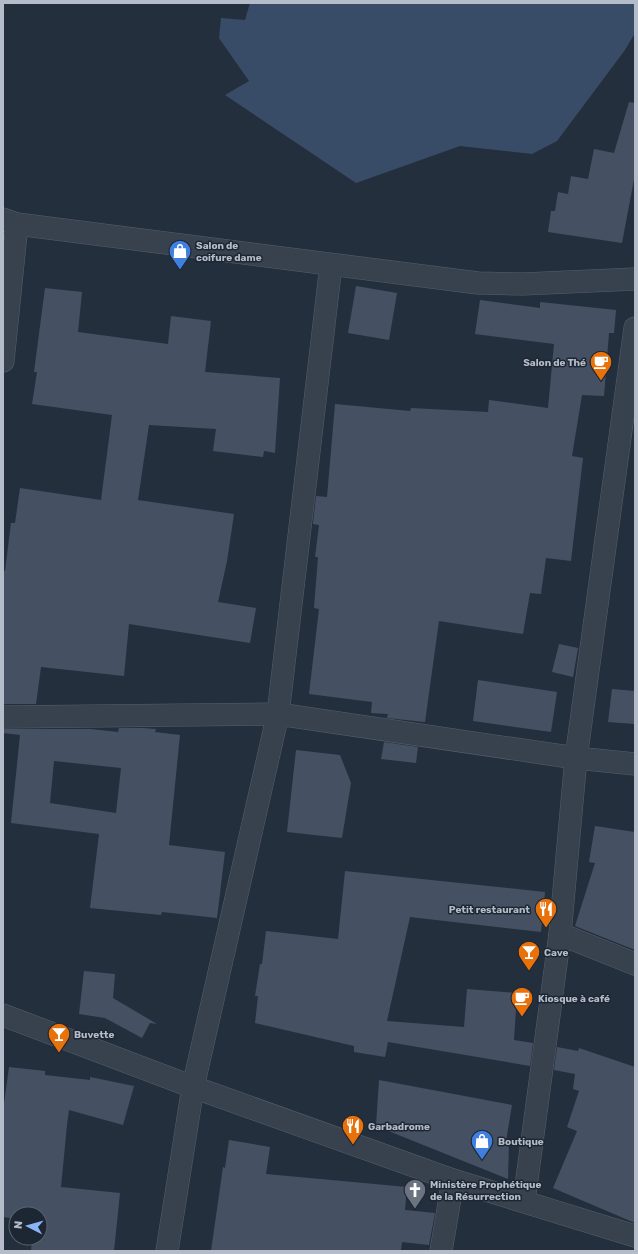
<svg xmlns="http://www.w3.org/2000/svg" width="638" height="1254" viewBox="0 0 638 1254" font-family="Rubik,sans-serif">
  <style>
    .water { fill: #394c67 }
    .building { fill: #455162; fill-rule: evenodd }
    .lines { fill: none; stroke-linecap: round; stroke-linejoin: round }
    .minor-casing { stroke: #565f6c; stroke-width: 23 }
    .minor { stroke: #38414e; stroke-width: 22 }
    .labels { text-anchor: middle; stroke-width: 3; stroke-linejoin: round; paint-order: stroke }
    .poi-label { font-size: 10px; font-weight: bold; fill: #b4bcc9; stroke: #1d2633; text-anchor: start }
  </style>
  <rect width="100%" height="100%" fill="#242f3e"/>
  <path class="water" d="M250,3H635V33L625,50L557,141L532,154L460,146L356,183L225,95L249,81L219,38L221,18L245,20Z"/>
  <g class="building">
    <path d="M629,102L635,103V174L622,243L548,232L551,211H555L558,192L568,194L571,176L588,179L594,149L614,153Z"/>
    <path d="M356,286L397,293L389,340L348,333Z"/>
    <path d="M45,288L82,292L78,332L168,344L171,316L211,321L205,372L280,378L275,453L264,451L263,457L213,451L216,429L149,425L138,500L234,514L227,561L218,602L256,608L250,643L129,624L124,676L41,667L36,704H3V571H5L11,523H15L20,488L101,500L112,415L32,404L37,372H34Z"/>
    <path d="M480,300L540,308V302L616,310L614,333H609L604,396L582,395L572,456L583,458L571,561L546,558L541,594L530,593L523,634L439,621L425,722L387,718L388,714L371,713L372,702L309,694L319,609L314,608L318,557H315L319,525L313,524L316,496L327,497L335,404L410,411L411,408L488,412L489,400L548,408L554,344L475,334Z"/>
    <path d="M559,644L578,648L573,677L552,672Z"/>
    <path d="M478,680L557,692L551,732L473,721Z"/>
    <path d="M612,689L635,691V724L608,722Z"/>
    <path d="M119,728H143L156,729L155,732L180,735L169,845L225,852L217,918L162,912L161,915L90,908L99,834L11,823L20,735L3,733V729H91L118,732ZM54,761L121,768L116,813L50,803Z"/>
    <path d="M384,742L418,747L416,763L381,759Z"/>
    <path d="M296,750L340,755L351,783L342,838L287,832Z"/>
    <path d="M595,826L635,832V950L575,926L595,863L589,862Z"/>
    <path d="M345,871L545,892L541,932L410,917L387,1021L464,1027L467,989L517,993L514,1040L533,1043L530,1066L388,1042L385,1057L354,1052V1046L255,1023L258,996H255L260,964H262L266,931L338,939Z"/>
    <path d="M84,971L115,974L113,998L157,1024L150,1023L142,1038L105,1018L79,1014Z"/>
    <path d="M557,1047L578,1051L579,1048L635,1067V1223L553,1188L577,1131L567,1127L579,1091L573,1089L575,1074L554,1070Z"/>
    <path d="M9,1067L45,1071V1075L90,1080V1077L134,1086L123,1125L69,1110L67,1125L61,1187L120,1193L114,1251H31L32,1238H40V1214H16V1219L3,1217V1111Z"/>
    <path d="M379,1080L512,1105L506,1141L509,1142L508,1179L376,1126Z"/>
    <path d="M229,1140L270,1147L266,1174L407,1187L405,1210L435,1213L429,1245L402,1242L401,1251H211L223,1167L225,1168Z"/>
  </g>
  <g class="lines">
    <g class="minor-casing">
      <g id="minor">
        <path d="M3,219L17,224L478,283L523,284L635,279"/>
        <path d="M3,361L17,224"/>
        <path d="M3,717L278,714L576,758L635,764"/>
        <path d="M560,934L635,964"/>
        <path d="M3,1015L193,1087L453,1180L635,1236"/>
        <path d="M524,1201L560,934L576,758L635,328"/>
        <path d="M167,1251L193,1087L278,714L331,265"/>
        <path d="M441,1251L453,1180"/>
      </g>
    </g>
    <use href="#minor" class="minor"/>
  </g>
  <defs>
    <g id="shop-pin" transform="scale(1.15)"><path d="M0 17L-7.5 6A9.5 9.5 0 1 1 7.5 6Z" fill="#3f7fe0" stroke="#1d2633"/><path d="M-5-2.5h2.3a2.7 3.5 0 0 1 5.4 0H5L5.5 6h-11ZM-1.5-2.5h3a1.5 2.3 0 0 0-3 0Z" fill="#fff"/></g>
    <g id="cafe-pin" transform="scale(1.15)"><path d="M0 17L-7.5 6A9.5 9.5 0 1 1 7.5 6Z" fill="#e8710a" stroke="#1d2633"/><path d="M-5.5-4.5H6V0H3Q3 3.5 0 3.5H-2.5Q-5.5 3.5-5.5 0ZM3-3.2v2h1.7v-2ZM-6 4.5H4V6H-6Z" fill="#fff"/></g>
    <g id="restaurant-pin" transform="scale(1.15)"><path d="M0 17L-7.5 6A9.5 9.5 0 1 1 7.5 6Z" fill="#e8710a" stroke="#1d2633"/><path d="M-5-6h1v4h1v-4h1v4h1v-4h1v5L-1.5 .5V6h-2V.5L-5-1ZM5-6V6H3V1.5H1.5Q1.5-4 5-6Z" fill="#fff"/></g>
    <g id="bar-pin" transform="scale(1.15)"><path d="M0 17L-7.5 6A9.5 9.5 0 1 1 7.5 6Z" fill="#e8710a" stroke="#1d2633"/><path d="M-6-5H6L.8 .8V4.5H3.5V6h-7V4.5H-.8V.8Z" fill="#fff"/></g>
    <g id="church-pin" transform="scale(1.15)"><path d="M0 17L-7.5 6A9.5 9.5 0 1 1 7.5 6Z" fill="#6b7280" stroke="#1d2633"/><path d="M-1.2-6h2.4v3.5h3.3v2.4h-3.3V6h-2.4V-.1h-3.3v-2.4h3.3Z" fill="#fff"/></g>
  </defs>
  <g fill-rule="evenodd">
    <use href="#shop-pin" x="180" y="251"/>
    <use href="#cafe-pin" x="601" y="362"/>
    <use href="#restaurant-pin" x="546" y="909"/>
    <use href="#bar-pin" x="529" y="952"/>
    <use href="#cafe-pin" x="522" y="998"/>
    <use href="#bar-pin" x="59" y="1034"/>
    <use href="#restaurant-pin" x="353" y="1126"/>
    <use href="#shop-pin" x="482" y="1141"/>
    <use href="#church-pin" x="415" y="1190"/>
  </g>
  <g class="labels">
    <g class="poi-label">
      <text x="196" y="249">Salon de<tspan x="196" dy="12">coifure dame</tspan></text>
      <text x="586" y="366" text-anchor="end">Salon de Thé</text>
      <text x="530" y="913" text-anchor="end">Petit restaurant</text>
      <text x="544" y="956">Cave</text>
      <text x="538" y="1002">Kiosque à café</text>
      <text x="74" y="1038">Buvette</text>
      <text x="368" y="1130">Garbadrome</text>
      <text x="498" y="1145">Boutique</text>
      <text x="430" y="1188">Ministère Prophétique<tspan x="430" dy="12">de la Résurrection</tspan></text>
    </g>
  </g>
  <rect width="638" height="1254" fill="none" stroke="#b4bcc9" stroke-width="8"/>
  <g transform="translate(28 1226) rotate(276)"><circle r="19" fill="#1d2633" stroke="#59626f"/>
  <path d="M0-3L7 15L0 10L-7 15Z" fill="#8ab4f8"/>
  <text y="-6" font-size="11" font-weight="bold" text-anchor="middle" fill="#b4bcc9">N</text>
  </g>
</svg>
